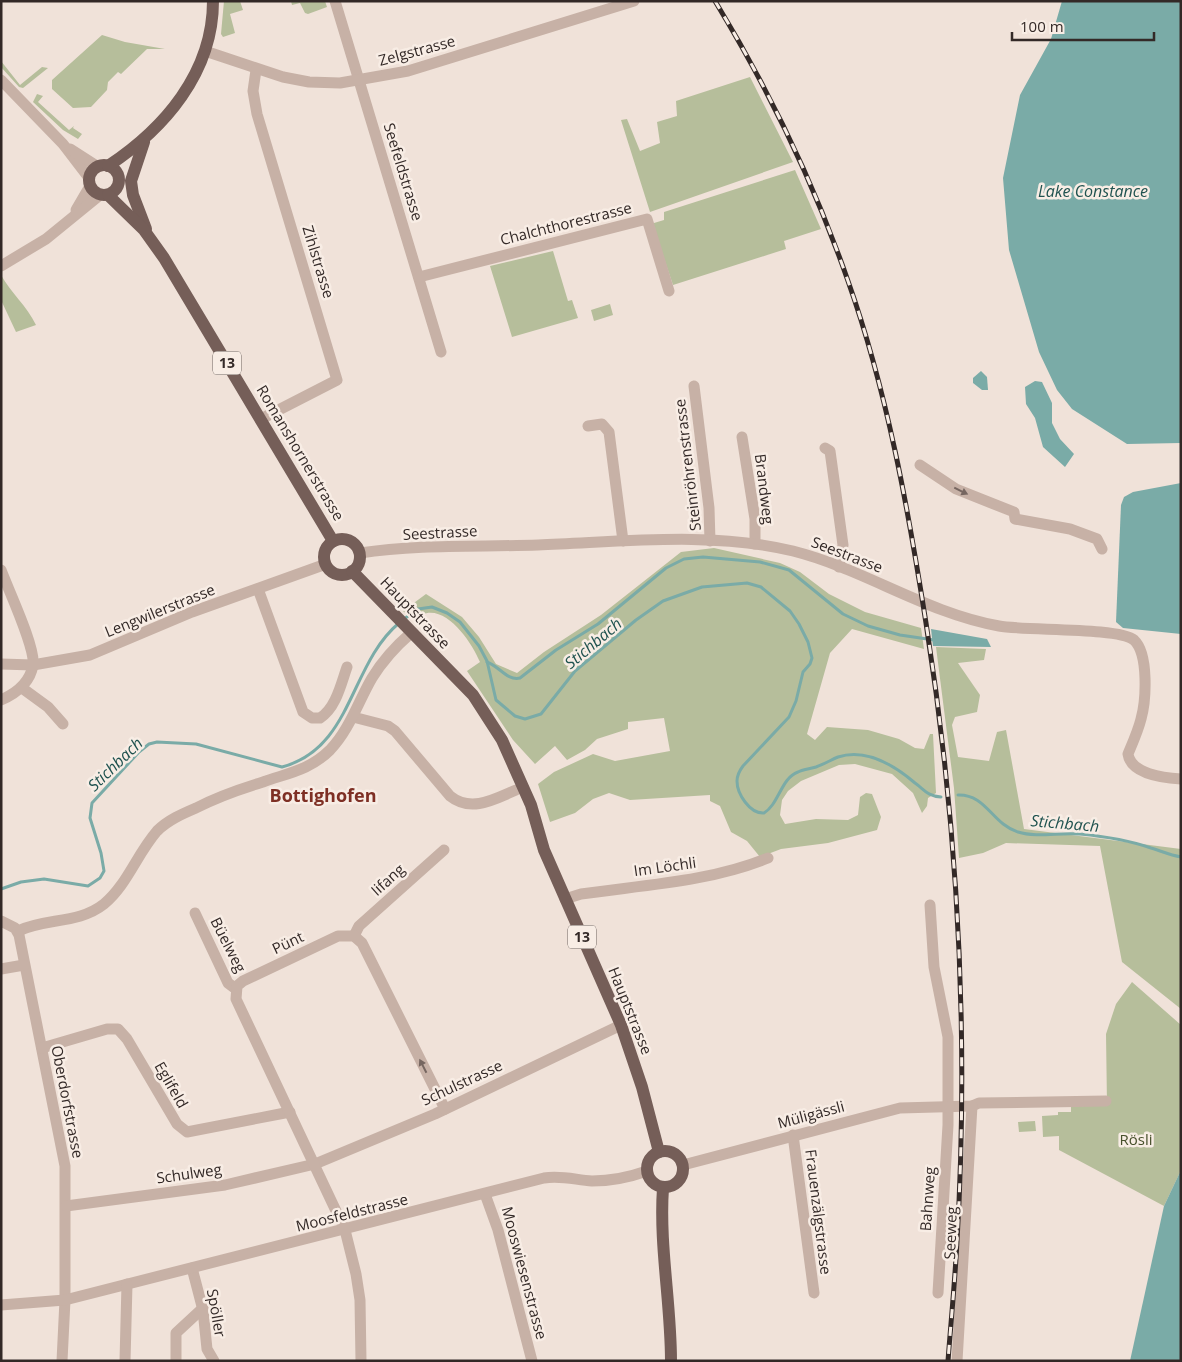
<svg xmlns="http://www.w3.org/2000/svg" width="1182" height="1362" viewBox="0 0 1182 1362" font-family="'Open Sans',sans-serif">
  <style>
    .green { fill: #b6be9b }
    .water { fill: #7aaba7 }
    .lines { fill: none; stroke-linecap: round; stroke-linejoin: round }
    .stream { stroke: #7aaba7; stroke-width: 3 }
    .minor { stroke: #c7b1a6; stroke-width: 11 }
    .major { stroke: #755e58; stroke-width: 12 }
    .rail-casing { stroke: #332927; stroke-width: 5 }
    .rail { stroke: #f8ede5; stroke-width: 3; stroke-dasharray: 9; stroke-linecap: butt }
    .oneway { fill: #766660 }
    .labels { text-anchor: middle; stroke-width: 5; stroke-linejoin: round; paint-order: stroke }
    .shield { fill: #f8ede5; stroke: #6e6460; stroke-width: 1 }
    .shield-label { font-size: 14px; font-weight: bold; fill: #332927 }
    .street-label { font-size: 15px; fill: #332927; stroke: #f8ede5 }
    .park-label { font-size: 15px; fill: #47502c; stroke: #f8ede5 }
    .water-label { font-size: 16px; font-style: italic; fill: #1f524f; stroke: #f8ede5 }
    .quarter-label { font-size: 18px; font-weight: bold; fill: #7e2f24; stroke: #f8ede5 }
  </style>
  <rect width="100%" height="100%" fill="#f0e2d9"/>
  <g class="green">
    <path d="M224,1H240L243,10L230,14L235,33L223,37L221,34Z"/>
    <path d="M291,1H325L327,7L308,14L305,13L300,3L292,5Z"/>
    <path d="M102,35L125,42L165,49H147L121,74L118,72L108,82L107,90L91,107L73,108L52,89V80Z"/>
    <path d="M1,61L20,85L42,67L48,68L23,88L19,87L1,67Z"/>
    <path d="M750,77L793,162L650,212L621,120L627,119L640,151L660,143L657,122L677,116L676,101Z"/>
    <path d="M37,94L43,96L38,102L69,130L74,126L73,128L82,134L78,139L63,130L33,102Z"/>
    <path d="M795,170L821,229L784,241L786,249L673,285L654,229V223L664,220V212Z"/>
    <path d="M553,251L568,301L572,300L578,318L512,337L490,266Z"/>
    <path d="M1,275C11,293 27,306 36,325L16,332L1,300Z"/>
    <path d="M610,304L613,315L594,321L591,310Z"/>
    <path d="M714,548L780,563L800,572L829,594L865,612L921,628L924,649L852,629L830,653L807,734L815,740L827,727L868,730L899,739L915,748L924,749L930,734H933L936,793L928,798L927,806L922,813L913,793L892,774L855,764L839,765L801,781L788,791L782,800L780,815L785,824L816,819L848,820L858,815L860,797L866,793L872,794L881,817L877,830L828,843L781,849L760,857L747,841L731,832L720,806L710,801V795L630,800L609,793L593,799L575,813L550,822L538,784L554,772L593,754L615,761L670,751L664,718L628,722V729L597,739L585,750L567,760L555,746L535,764L513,740L467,671L480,662C471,640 440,595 414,620L403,611L426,594L462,617L479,637L496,664L517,673L544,652L601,615L681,552Z"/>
    <path d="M936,647L986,649L984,660L958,663L980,695L977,712L955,717L952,725L958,757L989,761L997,732L1006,730L1024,829L1181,849V1009L1122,962L1100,846L1006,843L983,853L959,858L954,788Z"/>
    <path d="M1132,982L1181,1025V1170L1164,1206L1059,1150V1136L1043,1137L1042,1116L1058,1115V1112H1071V1105H1107L1106,1034L1116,1004Z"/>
    <path d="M1035,1121L1036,1131L1019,1132L1018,1122Z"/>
  </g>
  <g class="water">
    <path d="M1062,1H1181V443L1127,444L1072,409L1057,390L1039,352L1009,250L1003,178L1020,95L1051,39Z"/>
    <path d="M981,371L987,377L988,390H982L973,383V378Z"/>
    <path d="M1035,381L1042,382L1052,403V423L1060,439L1074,454L1065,467L1043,447L1035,418L1026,404L1025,387Z"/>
    <path d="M1181,483V634L1123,628L1116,622L1121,505L1124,497L1133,492Z"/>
    <path d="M931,629L987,639L991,647L933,646Z"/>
    <path d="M1181,1170V1361H1130L1164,1206Z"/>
  </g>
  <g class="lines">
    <g class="stream">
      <path d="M404,619L418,609L432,607L447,613L460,622L479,646L487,661L496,700L515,716L525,719L541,714L575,671L636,620L663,601L702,587L747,583L761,587L790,611L799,624L808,642L812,658L810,664L803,672L796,701L789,717L743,766C740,770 737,775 737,781C737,794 750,814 764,813C779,804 781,778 798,772C804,769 810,769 816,767C824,764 831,760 838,757C866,748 894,765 915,783C925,790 927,796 941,797"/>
      <path d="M487,662C499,666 507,681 520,678L556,650L598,624L666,568L684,559L703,557L760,562L789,570L843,614L868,626L900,635L934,640"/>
      <path d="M958,795C986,794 992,824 1018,832C1037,838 1060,832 1080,834C1101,836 1131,841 1151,848C1161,851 1170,855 1181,857"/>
      <path d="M1,889L21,882L44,879L88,886L100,878L104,871L101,853L90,818L92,803L139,752L149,744L157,742L196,744L282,767C353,748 349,665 399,623"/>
    </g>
    <g class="minor">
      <path d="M335,1L441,352"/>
      <path d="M205,51L283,77L309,82L340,83L408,71L634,1"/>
      <path d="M256,70L253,91L257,114L337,380L261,419"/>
      <path d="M1,80L63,144L89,178"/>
      <path d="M70,149L98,167"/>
      <path d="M76,210L90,186"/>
      <path d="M1,266L46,239L100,195"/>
      <path d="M419,277L647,219L669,291"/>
      <path d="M694,386L709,508L710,541"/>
      <path d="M588,426L602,424L609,432L623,541"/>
      <path d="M742,437L755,519V544"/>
      <path d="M825,448L830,451L843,545L839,567"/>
      <path d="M920,465L956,489L1014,512L1015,519L1070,529L1097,539L1102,549"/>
      <path d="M360,553C418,544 479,547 538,545C622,542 710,531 793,551C864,569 926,613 999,626C1025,631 1119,627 1134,640C1149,654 1146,701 1141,719C1138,731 1133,742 1128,754C1131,774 1164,778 1181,779"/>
      <path d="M1,570C8,589 36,648 33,665C30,683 17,693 1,700"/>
      <path d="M258,589L303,712L312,718H320C336,708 341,684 347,667"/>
      <path d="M1,664L33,665L90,655L192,612L326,564"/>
      <path d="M22,688L48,707L63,724"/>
      <path d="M353,717L388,726L395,731L450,796C471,813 495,799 516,790"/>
      <path d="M565,899L581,894C643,885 709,882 768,858"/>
      <path d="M930,905L934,967L948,1037V1125L938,1293"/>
      <path d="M195,913L228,983L236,989"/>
      <path d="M1,921L15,928L19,935L65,1166V1300L62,1361"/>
      <path d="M18,931C45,918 79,924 104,904C127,885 137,854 157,831C168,820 182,814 196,808C217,797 240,789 263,782C288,773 310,770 330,750C350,729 358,702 372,678C383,660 396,646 411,633"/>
      <path d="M354,936L359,926L444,850"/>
      <path d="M1,969L24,965"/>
      <path d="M42,1048L107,1029H118L127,1039L177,1124L187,1132L290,1112"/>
      <path d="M793,1135L814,1293"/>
      <path d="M683,1165L900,1108L972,1106L979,1103L1106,1101"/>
      <path d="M485,1194L498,1230L532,1361"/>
      <path d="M66,1206L225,1185L315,1164L435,1114L621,1025"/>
      <path d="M192,1268L203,1310L207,1349L214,1361"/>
      <path d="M1,1305L65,1300L544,1178C561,1175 576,1180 592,1181C610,1181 630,1177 647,1171"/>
      <path d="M125,1361L127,1284"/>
      <path d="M176,1361V1333L203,1308"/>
      <path d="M361,1361L360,1300L356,1274L345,1230L236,999L237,986L243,981L338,936H354L362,943L445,1109"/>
      <path d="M957,1361L972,1106"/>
    </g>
    <g class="major">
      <path d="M144,142L131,181L133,195L146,229"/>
      <circle cx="104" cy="180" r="15"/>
      <path d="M108,166C164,129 213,73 213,1"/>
      <path d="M108,195L144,230L164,258L333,541"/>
      <circle cx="342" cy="557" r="18"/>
      <path d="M352,571L473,695L502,740L531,805L544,850L621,1025L642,1087L659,1152"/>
      <circle cx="665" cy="1169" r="18"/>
      <path d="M663,1188C659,1245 671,1303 671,1361"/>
    </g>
    <g class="rail-casing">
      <path id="rail" d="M715,1C769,90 814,183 848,281C887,391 908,508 926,623C958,827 969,1036 957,1241C955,1281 951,1321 948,1361"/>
    </g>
    <use href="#rail" class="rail"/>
  </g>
  <defs><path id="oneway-solid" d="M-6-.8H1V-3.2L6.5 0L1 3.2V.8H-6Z" transform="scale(1.25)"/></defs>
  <g class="oneway">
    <use href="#oneway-solid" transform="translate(961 491) rotate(26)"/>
    <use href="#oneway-solid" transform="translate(423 1066) rotate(-117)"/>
  </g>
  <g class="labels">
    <g class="shield">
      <rect x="213" y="351.5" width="28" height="23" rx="4"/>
      <rect x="568" y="925.5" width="28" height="23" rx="4"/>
    </g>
    <g class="shield-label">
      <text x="227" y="368">13</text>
      <text x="582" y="942">13</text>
    </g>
    <g class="street-label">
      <text transform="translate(417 51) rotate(-15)" y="5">Zelgstrasse</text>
      <text transform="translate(403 172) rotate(73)" y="5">Seefeldstrasse</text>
      <text transform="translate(566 224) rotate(-14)" y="5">Chalchthorestrasse</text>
      <text transform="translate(318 262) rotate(73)" y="5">Zihlstrasse</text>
      <text transform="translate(300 453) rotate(59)" y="5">Romanshornerstrasse</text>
      <text transform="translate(688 465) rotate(-97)" y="5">Steinröhrenstrasse</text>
      <text transform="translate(764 489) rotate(83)" y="5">Brandweg</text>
      <text transform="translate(440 533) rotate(-3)" y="5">Seestrasse</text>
      <text transform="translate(847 555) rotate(21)" y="5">Seestrasse</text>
      <text transform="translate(160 611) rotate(-22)" y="5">Lengwilerstrasse</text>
      <text transform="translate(415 613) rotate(46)" y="5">Hauptstrasse</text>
      <text transform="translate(665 867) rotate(-8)" y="5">Im Löchli</text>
      <text transform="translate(388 880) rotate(-42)" y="5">Iifang</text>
      <text transform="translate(288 943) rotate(-25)" y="5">Pünt</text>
      <text transform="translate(228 945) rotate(63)" y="5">Büelweg</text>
      <text transform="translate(630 1011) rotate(68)" y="5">Hauptstrasse</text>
      <text transform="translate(462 1083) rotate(-25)" y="5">Schulstrasse</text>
      <text transform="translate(171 1085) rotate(60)" y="5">Eglifeld</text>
      <text transform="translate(67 1102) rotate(79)" y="5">Oberdorfstrasse</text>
      <text transform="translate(811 1115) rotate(-15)" y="5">Müligässli</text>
      <text transform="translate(189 1174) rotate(-8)" y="5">Schulweg</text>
      <text transform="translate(928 1199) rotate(-86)" y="5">Bahnweg</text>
      <text transform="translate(818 1212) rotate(83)" y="5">Frauenzälgstrasse</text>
      <text transform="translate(352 1213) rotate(-14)" y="5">Moosfeldstrasse</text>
      <text transform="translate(951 1233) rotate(-88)" y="5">Seeweg</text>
      <text transform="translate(524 1273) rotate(75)" y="5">Mooswiesenstrasse</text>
      <text transform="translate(216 1313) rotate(80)" y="5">Spöller</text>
    </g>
    <g class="park-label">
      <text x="1136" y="1145">Rösli</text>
    </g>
    <g class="water-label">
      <text x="1093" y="197">Lake Constance</text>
      <text transform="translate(593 643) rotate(-40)" y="6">Stichbach</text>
      <text transform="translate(115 764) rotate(-44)" y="6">Stichbach</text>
      <text transform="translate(1065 823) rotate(5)" y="6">Stichbach</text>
    </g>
    <g class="quarter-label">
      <text x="323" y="802">Bottighofen</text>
    </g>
  </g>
  <rect width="1182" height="1362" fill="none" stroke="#332927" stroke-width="5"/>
  <path d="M1012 32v8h142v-8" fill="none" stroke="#332927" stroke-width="2.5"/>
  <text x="1020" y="32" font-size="15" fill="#332927" stroke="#f8ede5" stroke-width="4" paint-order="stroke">100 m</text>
</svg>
